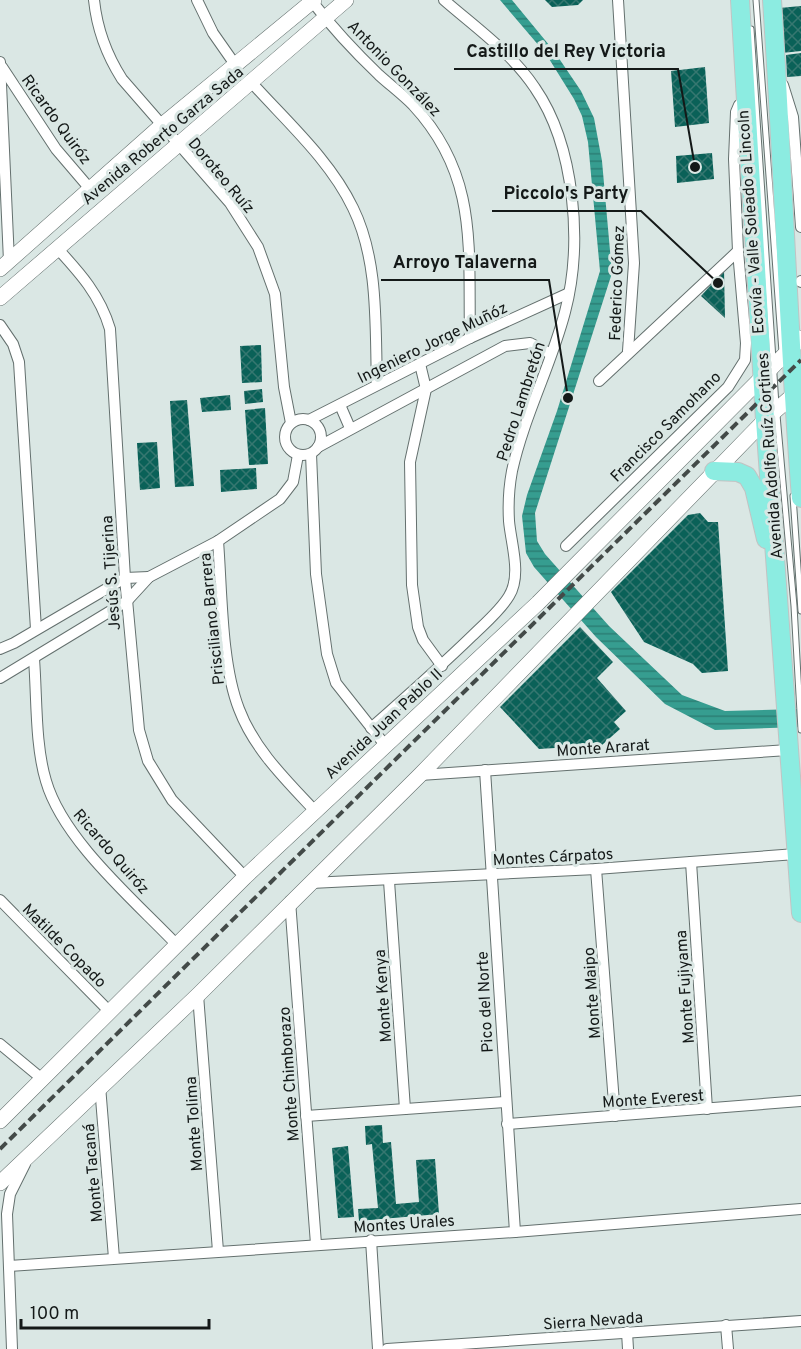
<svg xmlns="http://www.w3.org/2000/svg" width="801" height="1349" viewBox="0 0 801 1349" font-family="Overpass,sans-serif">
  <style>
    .water { fill: url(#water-rules) }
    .building { fill: url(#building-cross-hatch) }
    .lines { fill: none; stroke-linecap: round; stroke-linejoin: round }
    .lane-casing { stroke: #64706e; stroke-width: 7 }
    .street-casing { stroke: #64706e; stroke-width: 12 }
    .secondary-casing { stroke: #64706e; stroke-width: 16 }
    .primary-casing { stroke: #c2c3c3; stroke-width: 20 }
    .lane { stroke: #fff; stroke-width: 5 }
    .street { stroke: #fff; stroke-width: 10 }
    .secondary { stroke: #fff; stroke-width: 15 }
    .primary { stroke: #8cece1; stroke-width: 18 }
    .rail { stroke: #434a48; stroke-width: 4; stroke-dasharray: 9 4.5; stroke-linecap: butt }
    .labels { text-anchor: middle; stroke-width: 6; stroke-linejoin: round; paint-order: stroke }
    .street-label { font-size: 16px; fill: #141918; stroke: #dae7e4 }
    .leader { fill: none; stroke: #141918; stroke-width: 2 }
    .callout-dot { fill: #141918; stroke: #dae7e4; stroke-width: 2 }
    .callout-label { font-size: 18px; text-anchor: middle; font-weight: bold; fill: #141918; stroke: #dae7e4; stroke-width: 6; stroke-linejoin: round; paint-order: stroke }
  </style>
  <defs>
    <pattern id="water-rules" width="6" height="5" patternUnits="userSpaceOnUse" patternTransform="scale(1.5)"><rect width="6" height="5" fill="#369d90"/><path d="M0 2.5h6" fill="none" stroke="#2c7f75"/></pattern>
    <pattern id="building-cross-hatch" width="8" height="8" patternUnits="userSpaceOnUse" patternTransform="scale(1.5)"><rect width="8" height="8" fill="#0a6158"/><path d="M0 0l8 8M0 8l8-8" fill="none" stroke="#367770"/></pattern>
  </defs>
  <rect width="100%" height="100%" fill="#dae7e4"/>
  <path class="water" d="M500,0H512L554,51L581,91L594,118L602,161L612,273L535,513L537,541L545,554L609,626L682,695L725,711L801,709V727L715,730L665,704L596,637L534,567L526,553L522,516L527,495L557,411L600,271L588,142L582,116L574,99L546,54Z"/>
  <g class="building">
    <path d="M545,0H583L578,5L552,7Z"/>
    <path d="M801,6V51L782,53L779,8Z"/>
    <path d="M801,53V76L787,77L786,55Z"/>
    <path d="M705,67L709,123L675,127L671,71Z"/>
    <path d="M712,153L714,179L677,183L676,156Z"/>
    <path d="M724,270L725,318L701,296Z"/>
    <path d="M261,345L262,382L242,383L240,346Z"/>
    <path d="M262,389L263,402L245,404L244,391Z"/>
    <path d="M230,395L231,410L202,412L200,398Z"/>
    <path d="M187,400L194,486L175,487L170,401Z"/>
    <path d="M265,408L268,464L249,465L245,410Z"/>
    <path d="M157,442L160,488L140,490L137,443Z"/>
    <path d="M256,468L257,489L221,492L220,470Z"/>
    <path d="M700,513L708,522H718L728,671L702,673L693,664L644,642L611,592L688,515Z"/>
    <path d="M580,627L613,662L597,678L626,711L614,722L620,729L602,745L539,749L500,707Z"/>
    <path d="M382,1125L383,1143L391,1142L396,1204L419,1202L416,1160L435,1159L439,1214L359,1221L358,1209L378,1208L372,1144L366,1145L365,1126Z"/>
    <path d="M348,1146L354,1217L338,1218L332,1148Z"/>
  </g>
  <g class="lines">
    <g class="lane-casing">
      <g id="lane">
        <path d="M756,0L782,352"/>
        <path d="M751,29L776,405"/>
        <path d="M777,415L794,606L801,730"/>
        <path d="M793,496L801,611"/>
      </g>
    </g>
    <g class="street-casing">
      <g id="street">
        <path d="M94,0C97,29 106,54 122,79L230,203L258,247L275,294L284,387L291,423"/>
        <path d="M197,0L213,33L234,63"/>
        <path d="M311,0C331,26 355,52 379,75C390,85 402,94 413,105C479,176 468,248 470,338"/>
        <path d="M618,0L634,263L628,351"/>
        <path d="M0,62L9,261"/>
        <path d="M2,67L56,149L91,190"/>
        <path d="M252,83C287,122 330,160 353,208C379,261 375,326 377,384"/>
        <path d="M783,85L793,117L801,227"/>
        <path d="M57,248C80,273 100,295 110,329L125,578L139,730L148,761L172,800L245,877"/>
        <path d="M801,282V281"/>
        <path d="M0,325L13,344L19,362L36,629"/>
        <path d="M420,364L426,389L410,462L412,585L418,627L423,640L442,666"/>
        <path d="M599,381L738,251"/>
        <path d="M340,405L350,428"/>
        <circle cx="303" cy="437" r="18"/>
        <path d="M309,420L470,338L569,293"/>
        <path d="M318,447L505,346L530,343L551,354"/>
        <path d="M311,454L316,574L327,654L336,683L385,745"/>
        <path d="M218,541C222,591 221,663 239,709C254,749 286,780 315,811"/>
        <path d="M566,546L728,387L745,360L746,343L738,251L734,159L736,112L739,105L747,99"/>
        <path d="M0,649L14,643L125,578L149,577"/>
        <path d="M34,659C37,697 35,745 46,781C63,840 134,900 176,944"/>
        <path d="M0,678L127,601L149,577L218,541L280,499L293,482L298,455"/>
        <path d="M371,728C405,698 439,668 472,636C484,624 500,611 509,596C522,575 511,544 509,521C508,504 509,487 512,471C524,416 551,366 565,312C583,244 575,146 535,88C512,53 475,27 444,0"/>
        <path d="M485,770L515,1232"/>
        <path d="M420,775L788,750"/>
        <path d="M691,862L707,1109"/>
        <path d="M596,869L615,1116"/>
        <path d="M389,881L405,1109"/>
        <path d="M311,883L596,869L796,854"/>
        <path d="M0,900L108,1010"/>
        <path d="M290,901L316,1244"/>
        <path d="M198,995L218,1251"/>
        <path d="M0,1044L41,1078"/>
        <path d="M100,1086L114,1258"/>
        <path d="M306,1116L505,1102"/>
        <path d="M507,1124L801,1101"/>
        <path d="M371,1240L378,1349"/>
        <path d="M9,1266L515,1232L801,1209"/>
        <path d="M726,1325L728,1349"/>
        <path d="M627,1332L628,1349"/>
        <path d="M12,1349L7,1214L10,1194L25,1164"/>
        <path d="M387,1349L801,1321"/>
      </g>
    </g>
    <g class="secondary-casing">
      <g id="secondary">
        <path d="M0,269L161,126L314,0"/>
        <path d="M0,298L346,0"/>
        <path d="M0,1121L245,877L538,603L801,338"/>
        <path d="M0,1183L198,995L420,775L765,420L800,389"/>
      </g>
    </g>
    <g class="primary-casing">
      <g id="primary">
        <path d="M740,0L765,420L801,913"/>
        <path d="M772,0C783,166 788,332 801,498"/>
        <path d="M714,471L738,472L747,476L754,488L766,539"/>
      </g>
    </g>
    <use href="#lane" class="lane"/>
    <use href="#street" class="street"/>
    <use href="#secondary" class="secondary"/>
    <use href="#primary" class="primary"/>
    <path class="rail" d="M0,1149L801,360"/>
  </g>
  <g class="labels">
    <g class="street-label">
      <text transform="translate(395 68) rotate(46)" y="6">Antonio González</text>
      <text transform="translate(57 119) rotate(54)" y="6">Ricardo Quiróz</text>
      <text transform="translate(162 135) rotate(-40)" y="6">Avenida Roberto Garza Sada</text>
      <text transform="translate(222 175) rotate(50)" y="6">Doroteo Ruíz</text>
      <text transform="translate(750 222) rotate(-94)" y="6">Ecovía - Valle Soleado a Lincoln</text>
      <text transform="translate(616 283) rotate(-88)" y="6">Federico Gómez</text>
      <text transform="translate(432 342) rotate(-26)" y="6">Ingeniero Jorge Muñóz</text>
      <text transform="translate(520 401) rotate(-72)" y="6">Pedro Lambretón</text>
      <text transform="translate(665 426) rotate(-45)" y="6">Francisco Samohano</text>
      <text transform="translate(769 456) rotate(-94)" y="6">Avenida Adolfo Ruíz Cortines</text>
      <text transform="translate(110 573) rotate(-94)" y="6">Jesús S. Tijerina</text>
      <text transform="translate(211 619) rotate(-96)" y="6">Prisciliano Barrera</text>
      <text transform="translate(383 723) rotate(-43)" y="6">Avenida Juan Pablo II</text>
      <text transform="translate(603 747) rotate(-4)" y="6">Monte Ararat</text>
      <text transform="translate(112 851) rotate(49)" y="6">Ricardo Quiróz</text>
      <text transform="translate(553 856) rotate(-3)" y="6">Montes Cárpatos</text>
      <text transform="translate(65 945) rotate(45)" y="6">Matilde Copado</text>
      <text transform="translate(684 987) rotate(-94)" y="6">Monte Fujiyama</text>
      <text transform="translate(591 993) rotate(-94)" y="6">Monte Maipo</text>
      <text transform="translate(382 996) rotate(-94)" y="6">Monte Kenya</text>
      <text transform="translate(484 1002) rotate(-93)" y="6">Pico del Norte</text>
      <text transform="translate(288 1074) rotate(-94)" y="6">Monte Chimborazo</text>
      <text transform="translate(653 1098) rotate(-4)" y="6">Monte Everest</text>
      <text transform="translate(193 1124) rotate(-94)" y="6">Monte Tolima</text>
      <text transform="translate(92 1173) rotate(-95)" y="6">Monte Tacaná</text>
      <text transform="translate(404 1223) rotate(-4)" y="6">Montes Urales</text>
      <text transform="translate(593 1320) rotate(-4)" y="6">Sierra Nevada</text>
    </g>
  </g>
  <path class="leader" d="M695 167L678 69H454M718 283L641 211H492M568 398L549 280H381"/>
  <g class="callout-dot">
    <circle cx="695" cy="167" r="6"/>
    <circle cx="718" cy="283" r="6"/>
    <circle cx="568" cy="398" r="6"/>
  </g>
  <g class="callout-label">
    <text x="566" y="57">Castillo del Rey Victoria</text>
    <text x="566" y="199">Piccolo's Party</text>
    <text x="465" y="268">Arroyo Talaverna</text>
  </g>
  <path d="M21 1319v9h188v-9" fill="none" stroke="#141918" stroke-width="3"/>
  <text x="30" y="1319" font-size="18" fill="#141918" stroke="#dae7e4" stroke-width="4.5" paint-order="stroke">100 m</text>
</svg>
